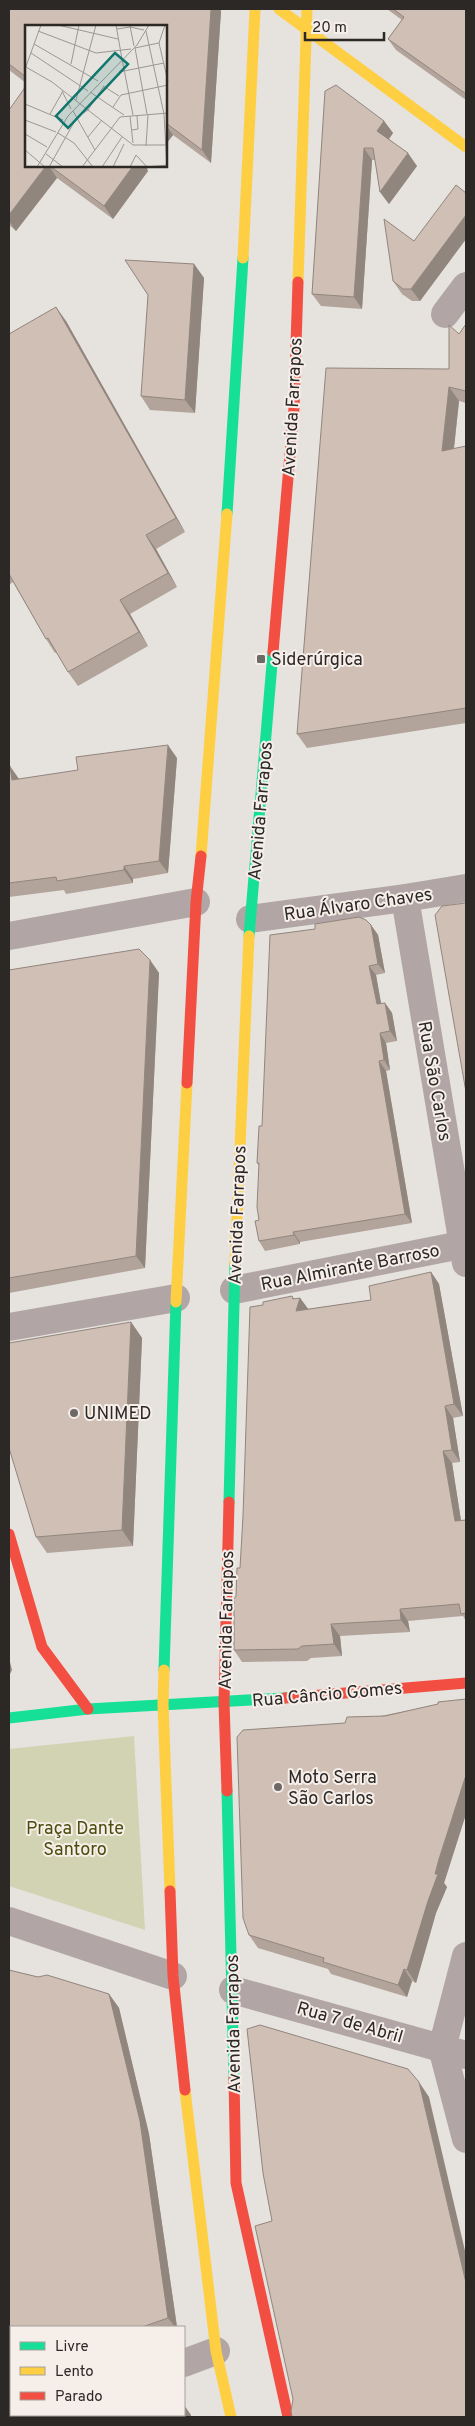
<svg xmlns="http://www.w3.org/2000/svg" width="475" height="2426" viewBox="0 0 475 2426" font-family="Overpass,sans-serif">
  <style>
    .green { fill: #d2d3b2 }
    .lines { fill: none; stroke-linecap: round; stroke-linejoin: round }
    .street { stroke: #b1a6a5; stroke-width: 28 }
    .fast { stroke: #16e098; stroke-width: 11 }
    .slow { stroke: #ffcf43; stroke-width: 11 }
    .jam { stroke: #f24e42; stroke-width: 11 }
    .wall { fill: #b2a49b }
    .shaded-wall { fill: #91867e }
    .building { fill: #cfbfb4; stroke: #91867e }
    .poi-dot { fill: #6c6966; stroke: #f6eee9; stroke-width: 2 }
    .labels { text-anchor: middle; stroke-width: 4; stroke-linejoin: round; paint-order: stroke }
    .street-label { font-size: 18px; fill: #2b2826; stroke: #f6eee9 }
    .poi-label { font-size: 18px; fill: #2b2826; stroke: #f6eee9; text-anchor: start }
    .park-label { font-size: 18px; fill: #4b4d0c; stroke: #f6eee9 }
    .inset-road { fill: none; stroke: #9b9894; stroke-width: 1 }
    .view { fill: #0f766e; fill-opacity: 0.15; stroke: #0f766e; stroke-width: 2.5 }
    .inset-edge { fill: none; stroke: #2b2826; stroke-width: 2.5 }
  </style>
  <rect width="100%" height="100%" fill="#e6e2de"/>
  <path class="green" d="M134,1736L145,1930L9,1886V1749Z"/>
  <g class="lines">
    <g class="street">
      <path d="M445,314L466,286"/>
      <path d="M405,898L466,1263"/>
      <path d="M250,919L405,898L466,888"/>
      <path d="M9,936L196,902"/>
      <path d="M234,1290L466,1244"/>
      <path d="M9,1327L176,1298"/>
      <path d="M9,1921L173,1976"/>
      <path d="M466,1956L442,2048L466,2139"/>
      <path d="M233,1990L466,2055"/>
      <path d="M184,2363L216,2351"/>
      <path d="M42,2417L49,2415"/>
    </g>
    <g class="fast">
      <path d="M227,514L243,258"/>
      <path d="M249,936L273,652"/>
      <path d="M229,1502L235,1264"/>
      <path d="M164,1670L176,1302"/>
      <path d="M9,1718L88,1709L285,1698"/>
      <path d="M227,1791L234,2079"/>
    </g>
    <g class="slow">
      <path d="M279,9L466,147"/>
      <path d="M243,258L255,9"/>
      <path d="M298,282L307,9"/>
      <path d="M201,856L227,514"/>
      <path d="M235,1264L249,936"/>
      <path d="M176,1302L187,1083"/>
      <path d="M164,1670L163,1704L170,1891"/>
      <path d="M185,2090L216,2351L231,2417"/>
    </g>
    <g class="jam">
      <path d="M273,652L294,408L298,282"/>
      <path d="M187,1083L196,902L201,856"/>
      <path d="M9,1534L42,1647L88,1709"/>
      <path d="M285,1698L466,1683"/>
      <path d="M227,1791L224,1703L229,1502"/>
      <path d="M170,1891L173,1976L185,2090"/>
      <path d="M234,2079L236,2183L288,2417"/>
    </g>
  </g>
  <g class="wall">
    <path d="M9,9H220L221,11L211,163L173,135L166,144V26H26V83L9,70Z"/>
    <path d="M387,9H466V100L396,50L388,39L402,20Z"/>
    <path d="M325,91L384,121L393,133L389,139L417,166L389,204L380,192L375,160H372L362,309L321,306L312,294Z"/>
    <path d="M9,110L26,166H149L147,169L148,171L113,219L57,178L16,231L9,225Z"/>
    <path d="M466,193V239L420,301H412L402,294L393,281L414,241Z"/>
    <path d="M194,264L204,278L195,413L150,410L141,396Z"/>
    <path d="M66,321L185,532L156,549L177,587L130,614L148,646L78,686L68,672L57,652L55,653L46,639L13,582L9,585V334Z"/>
    <path d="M466,324V403L459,401L454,449L466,446V723L307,748L297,734L449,369L459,334Z"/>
    <path d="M177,758L168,873L133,879V883L66,894L64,890L9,897V767L19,779Z"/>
    <path d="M371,925L378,935L385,973L376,975L381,1004L385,1003L392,1013L397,1041L386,1043L390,1070L386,1071L412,1223L300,1242V1244L265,1251L259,1241V1166L257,1163L262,1126L315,929Z"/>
    <path d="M150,960L159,973L145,1268L9,1293V970Z"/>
    <path d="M431,1272L439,1284L463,1416L453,1418L460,1462L452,1463L461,1521L466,1520V1621L463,1616L408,1621L410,1632L340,1636L342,1656L311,1658L307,1661L242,1662L234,1650L236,1596L240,1568L263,1305L292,1296L294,1299L300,1298L308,1309L371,1300Z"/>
    <path d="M131,1322L142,1338L133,1546L47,1553L36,1537Z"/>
    <path d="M466,1699V1814L444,1883L447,1887L436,1913L416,1983L412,1981L407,1997L331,1974L328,1969L258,1948L249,1935L345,1723Z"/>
    <path d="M9,1970L109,1994L119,2008L149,2134L177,2327H11V2369L9,2370Z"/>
  </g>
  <g class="shaded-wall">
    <path d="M211,9H220L221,11L211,163L202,150Z"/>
    <path d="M384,121L393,133L386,143L377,131Z"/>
    <path d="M166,125L173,135L166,144Z"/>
    <path d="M364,148L372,160L362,309L354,297Z"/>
    <path d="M408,153L417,166L389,204L380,192Z"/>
    <path d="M46,166H49L57,178L16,231L9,221V215Z"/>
    <path d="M133,166H149L147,169L148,171L113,219L104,206Z"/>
    <path d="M466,215V239L420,301L411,289Z"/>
    <path d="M194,264L204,278L195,413L185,400Z"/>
    <path d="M56,307L66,321L185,532L176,518Z"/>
    <path d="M449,387L459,401L452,465L442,451Z"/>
    <path d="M146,535L156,549L177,587L168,573Z"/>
    <path d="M120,600L130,614L148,646L139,632Z"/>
    <path d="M168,745L177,758L168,873L159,861Z"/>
    <path d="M10,766L19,779L12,780Z"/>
    <path d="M124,866L133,879V883L124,870Z"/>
    <path d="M371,925L378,935L385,973L378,964Z"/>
    <path d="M150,960L159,973L145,1268L136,1256Z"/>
    <path d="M369,966L376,975L383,1014L377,1004Z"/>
    <path d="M385,1003L392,1013L397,1041L390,1031Z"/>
    <path d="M380,1033L386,1043L390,1070L384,1060Z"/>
    <path d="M379,1061L386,1071L412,1223L405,1214Z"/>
    <path d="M293,1232L300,1242V1244L294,1235Z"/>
    <path d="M431,1272L439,1284L463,1416L454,1404Z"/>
    <path d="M292,1296L298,1305L300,1298L309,1310L296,1311Z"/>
    <path d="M131,1322L142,1338L133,1546L122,1530Z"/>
    <path d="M445,1406L453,1418L460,1462L452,1450Z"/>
    <path d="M443,1451L452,1463L463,1533L455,1521Z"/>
    <path d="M400,1609L408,1621L410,1632L401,1620Z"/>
    <path d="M331,1624L340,1636L342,1656L334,1644Z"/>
    <path d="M9,1658L12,1670L9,1676Z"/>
    <path d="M466,1775V1814L444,1883L447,1887L436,1913L416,1983L407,1970L439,1859Z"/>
    <path d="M404,1969L412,1981L407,1997L398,1985Z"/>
    <path d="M109,1994L119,2008L149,2134L177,2327H175L168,2318Z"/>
    <path d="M419,2082L429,2097L466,2255V2283Z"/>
    <path d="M184,2405L191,2415V2417H185L184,2412Z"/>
  </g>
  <g class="building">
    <path d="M9,9H211L202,150L166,123V26H26V77L9,64Z"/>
    <path d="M393,9H466V94L388,39L404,17Z"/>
    <path d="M336,85L384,121L377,131L408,153L380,192L373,148H364L354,297L312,294L325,91Z"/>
    <path d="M26,86V166H46L9,215V110Z"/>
    <path d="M50,166H133L104,206Z"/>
    <path d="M456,185L466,193V215L411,289H403L393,281L384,219L414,241Z"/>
    <path d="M125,260L194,264L185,400L141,396L148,295Z"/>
    <path d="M56,307L176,518L146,535L168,573L120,600L139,632L68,672L48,638L46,639L9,574V334Z"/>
    <path d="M466,324V391L449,387L442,451L466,446V708L297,734L326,368L449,369V325L459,334Z"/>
    <path d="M168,745L159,861L124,866V870L57,881L56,877L9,883V767L10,766L12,780L78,770L76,757Z"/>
    <path d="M466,903V1092L435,915L442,906Z"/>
    <path d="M359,917L366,920L371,925L378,964L369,966L377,1004L385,1003L390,1031L380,1033L384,1060L379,1061L405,1214L293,1232L294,1235L259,1241L255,1221L259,1220L257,1207L259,1163H257L259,1126H262L270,935L315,929V924Z"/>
    <path d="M139,949L150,960L136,1256L9,1278V970Z"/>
    <path d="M431,1272L454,1404L445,1406L452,1450L443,1451L455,1521L466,1520V1613L461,1614L459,1604L400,1609L401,1620L331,1624L334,1644L302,1646L298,1649L234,1650V1599L236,1596L237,1568H240L243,1516L250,1307L263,1305V1302L292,1296L293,1299L300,1298L296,1311L371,1300L369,1286Z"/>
    <path d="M131,1322L122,1530L36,1537L9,1448V1343Z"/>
    <path d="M466,1699V1775L439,1859L435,1874H438L428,1901L407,1970L404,1969L398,1985L323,1962L324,1958L249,1935L243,1918L237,1737L243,1730L345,1723L347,1717L385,1716L438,1704V1702Z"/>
    <path d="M9,1970L38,1977L47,1975L109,1994L140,2121L168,2318L142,2327H11V2353H9Z"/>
    <path d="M260,2025L408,2069L419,2082L466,2283V2417H292L291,2411L293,2399L255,2226L272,2221L263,2173L247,2029Z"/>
    <path d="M184,2412L185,2417H140L147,2415H184Z"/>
  </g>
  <g class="poi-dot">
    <rect x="256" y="654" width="10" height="10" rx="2.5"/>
    <circle cx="74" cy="1413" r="5"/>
    <circle cx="278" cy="1787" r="5"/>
  </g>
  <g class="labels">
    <g class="street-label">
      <text transform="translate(292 407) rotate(-87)" y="6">Avenida Farrapos</text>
      <text transform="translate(260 811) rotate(-85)" y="6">Avenida Farrapos</text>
      <text transform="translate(358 904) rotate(-8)" y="6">Rua Álvaro Chaves</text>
      <text transform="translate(435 1081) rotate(80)" y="6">Rua São Carlos</text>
      <text transform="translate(237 1215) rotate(-88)" y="6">Avenida Farrapos</text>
      <text transform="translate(350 1267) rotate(-11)" y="6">Rua Almirante Barroso</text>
      <text transform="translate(226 1620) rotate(-89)" y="6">Avenida Farrapos</text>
      <text transform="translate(327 1694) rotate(-5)" y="6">Rua Câncio Gomes</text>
      <text transform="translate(350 2022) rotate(16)" y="6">Rua 7 de Abril</text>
      <text transform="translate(233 2024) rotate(-91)" y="6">Avenida Farrapos</text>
    </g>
    <g class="poi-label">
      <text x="271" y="665">Siderúrgica</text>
      <text x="84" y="1419">UNIMED</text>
      <text x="288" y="1783">Moto Serra<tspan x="288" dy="21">São Carlos</tspan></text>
    </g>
    <g class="park-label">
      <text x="75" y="1834">Praça Dante<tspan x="75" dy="21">Santoro</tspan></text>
    </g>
  </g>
  <g transform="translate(25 25)">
    <rect width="142" height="142" fill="#e6e2de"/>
    <path class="inset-road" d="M33,0L93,14M91,0L97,34M140,0L134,18L143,57M105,1L109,21M92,4L105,2L119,5M13,6L71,28L106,24M121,6L124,20L134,18M9,19L73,56M110,23L122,89M110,23L124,20L139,89L142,142M6,28L63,66M97,34L108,90M46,39L54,0M1,42L27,57L108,120M0,44L16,0M94,47L139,38M78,61L94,71M37,66L46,84M65,67L99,90M51,75L71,0M0,79L38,95M88,82L96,70L143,60M48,86L70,125M25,89L38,66M105,91L108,118M0,95L31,107M107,105L113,104L112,91M33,108L49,118L68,142M0,109L22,122M63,112L77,95M108,120H142M121,121L123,90M0,125L20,142M21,129L38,142M12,142L43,91L112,20L124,0M24,142L52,92L63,85L79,61M57,142L95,92L143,88M77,142L97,112M88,142L99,119M105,142L111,130L122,142L143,140"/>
    <path class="view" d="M90,28L103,39L43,103L31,91Z"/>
    <rect width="142" height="142" class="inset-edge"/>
  </g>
  <rect width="475" height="2426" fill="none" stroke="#2b2826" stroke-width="20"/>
  <rect x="10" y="2326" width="175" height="90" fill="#f6eee9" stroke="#a59f9b"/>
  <rect x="20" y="2342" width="25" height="8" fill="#16e098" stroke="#a59f9b"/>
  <text x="55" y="2351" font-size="15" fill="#2b2826">Livre</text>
  <rect x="20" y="2367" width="25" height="8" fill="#ffcf43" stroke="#a59f9b"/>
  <text x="55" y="2376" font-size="15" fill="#2b2826">Lento</text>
  <rect x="20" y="2392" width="25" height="8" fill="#f24e42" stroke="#a59f9b"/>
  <text x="55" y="2401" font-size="15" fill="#2b2826">Parado</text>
  <path d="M305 32v8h79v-8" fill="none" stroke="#2b2826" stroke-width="2.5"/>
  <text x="312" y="32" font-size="15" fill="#2b2826" stroke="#f6eee9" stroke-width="4" paint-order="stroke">20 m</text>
</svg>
